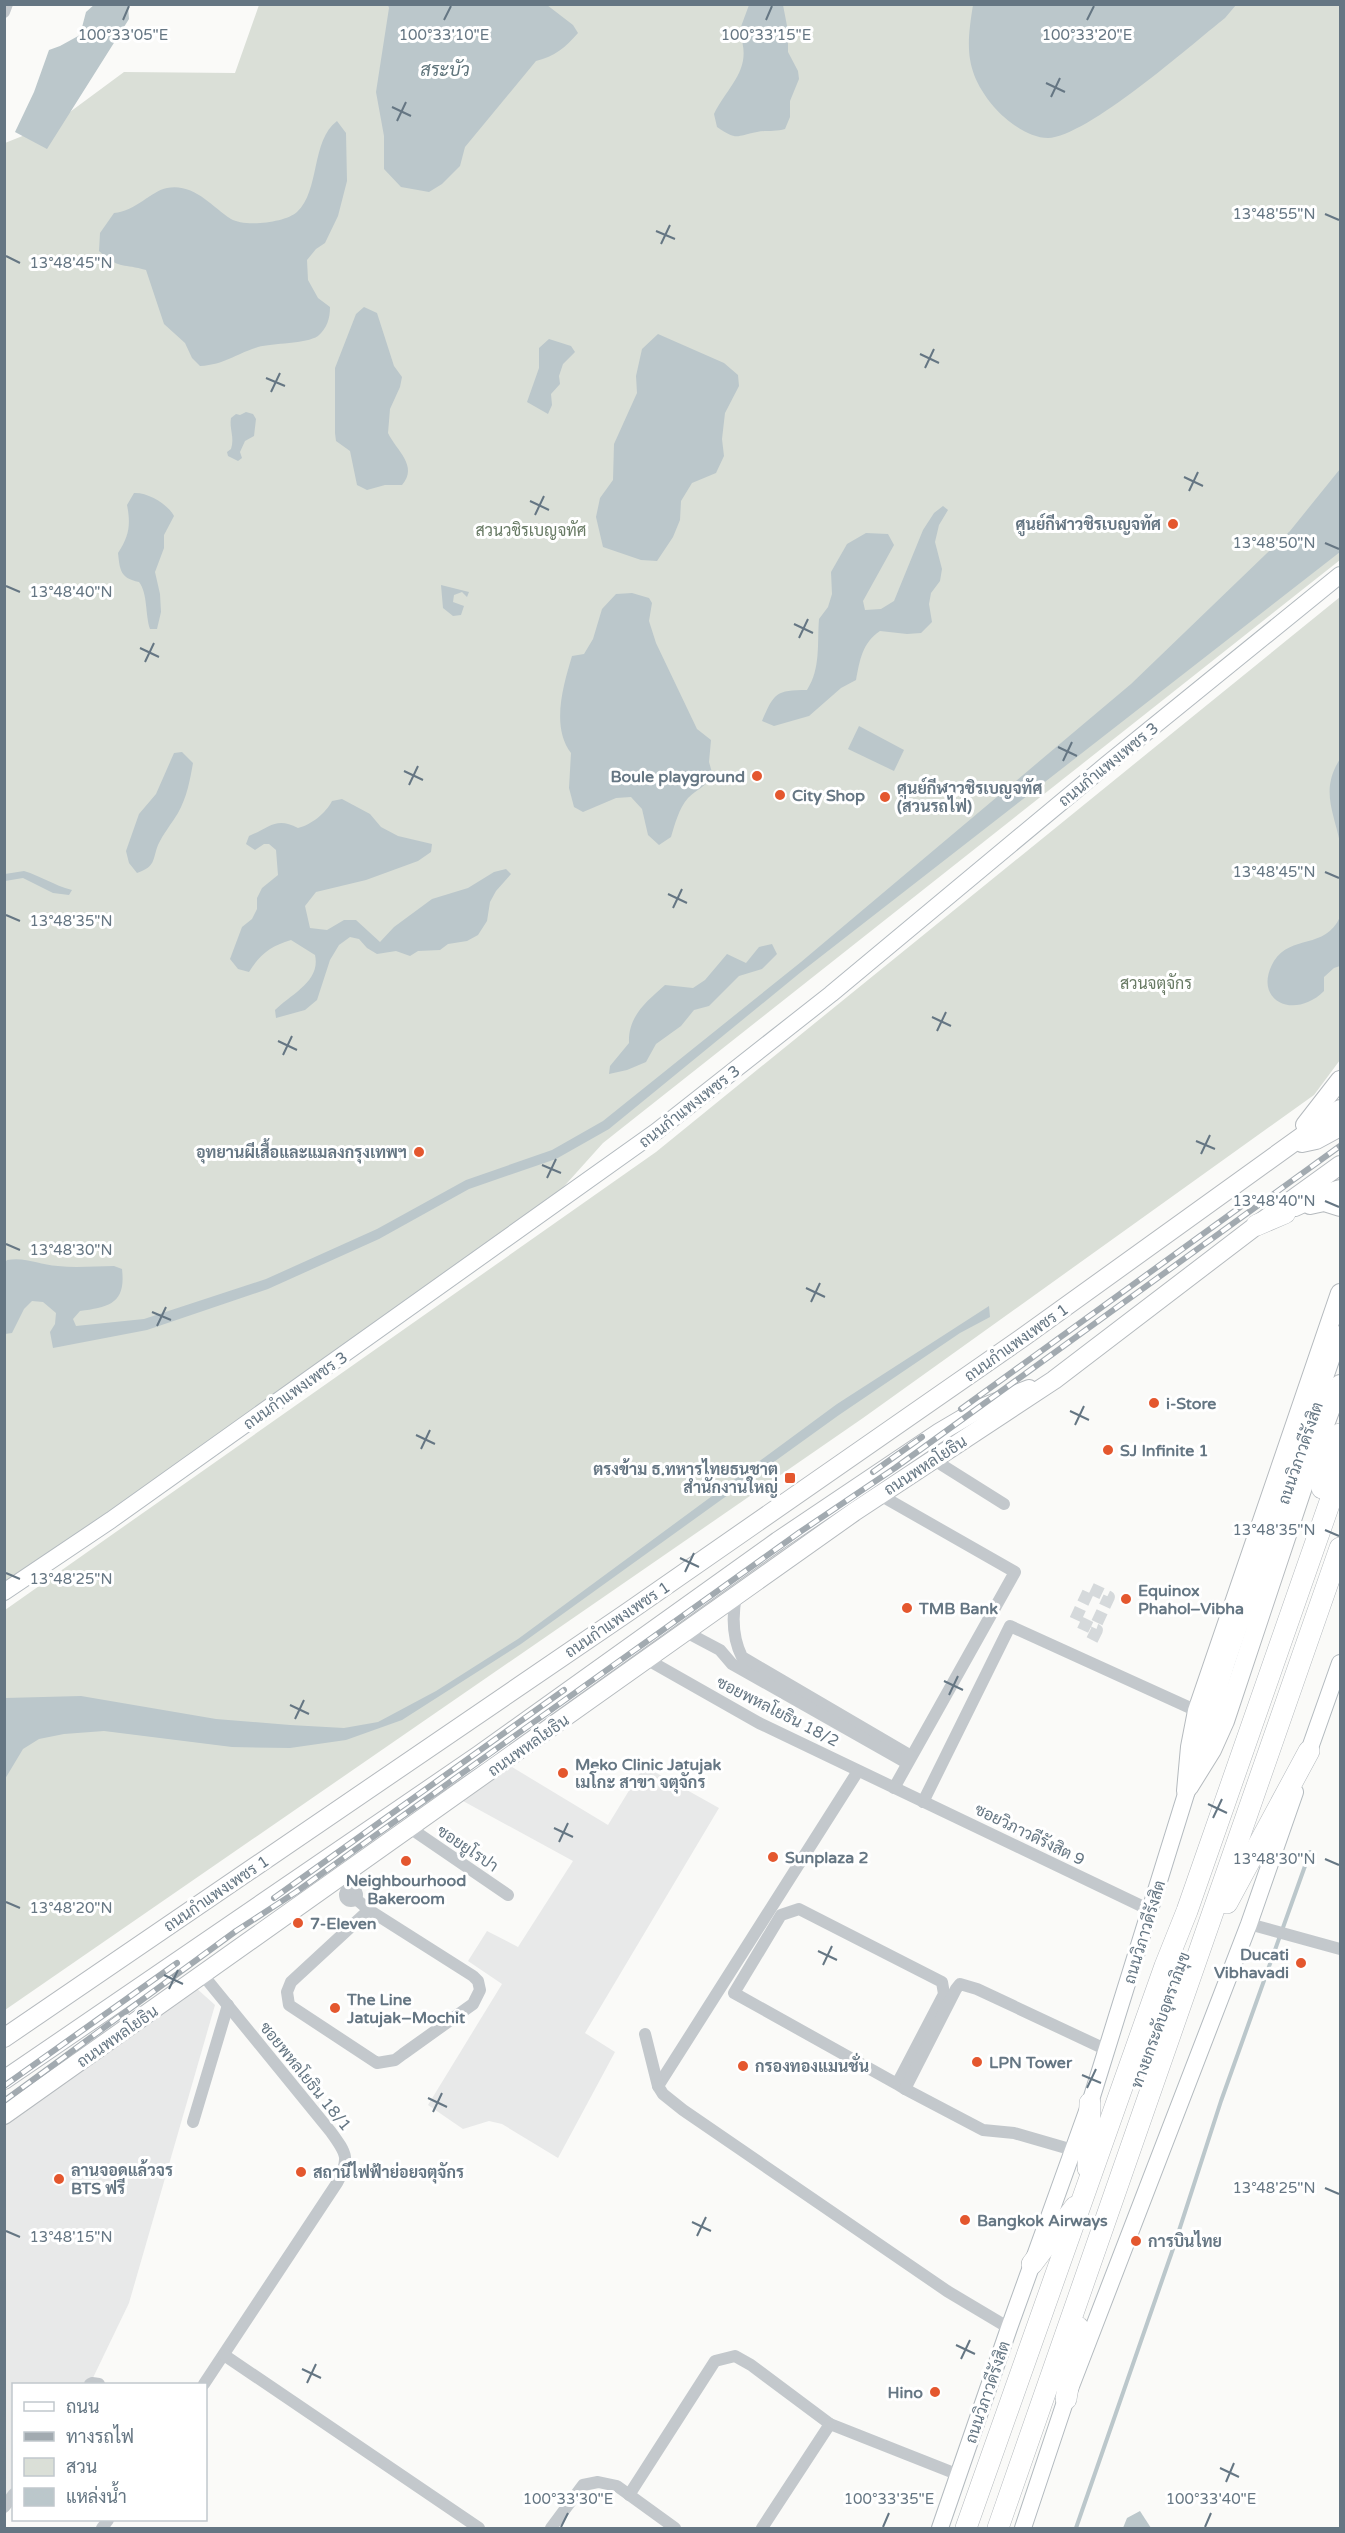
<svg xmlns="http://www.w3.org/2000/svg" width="1345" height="2533" viewBox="0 0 1345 2533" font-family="'Varela Round',Sarabun,sans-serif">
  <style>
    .built { fill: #e8e9e9 }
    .green { fill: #dadfd7 }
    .water { fill: #bbc7cb }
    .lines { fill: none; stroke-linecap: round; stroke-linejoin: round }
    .stream { stroke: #bbc7cb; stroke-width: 4 }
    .street-tunnel { stroke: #d5d9db; stroke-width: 12; stroke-dasharray: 12 6; stroke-linecap: butt }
    .secondary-casing { stroke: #b3babf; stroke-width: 18 }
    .primary-casing { stroke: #b5babe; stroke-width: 20 }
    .highway-casing { stroke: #b4b9bd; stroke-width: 22 }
    .street { stroke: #c3c8cc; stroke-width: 12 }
    .secondary { stroke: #fff; stroke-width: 16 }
    .primary { stroke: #fff; stroke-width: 18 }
    .highway { stroke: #fff; stroke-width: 21 }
    .rail-casing { stroke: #a2aab0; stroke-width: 6 }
    .rail { stroke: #fff; stroke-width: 4; stroke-dasharray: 11; stroke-linecap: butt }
    .ticks { fill: none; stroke: #657683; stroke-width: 2 }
    .poi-dot { fill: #e4572e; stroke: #fff; stroke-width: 2 }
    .labels { text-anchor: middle; stroke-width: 6; stroke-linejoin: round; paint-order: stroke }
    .poi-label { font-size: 16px; font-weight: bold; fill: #657683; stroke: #fff; text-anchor: start }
    .park-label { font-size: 16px; fill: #687a64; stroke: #fff }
    .street-label { font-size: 16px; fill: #657683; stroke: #fff }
    .water-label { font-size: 18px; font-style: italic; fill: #60757c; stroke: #fff }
    .ticks-label { font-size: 15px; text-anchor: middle; fill: #657683; stroke: #fff; stroke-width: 6; stroke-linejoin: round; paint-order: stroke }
  </style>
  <rect width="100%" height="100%" fill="#fafaf8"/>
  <g class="built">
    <path d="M644,1766L719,1808L585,2033L615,2052L558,2158L502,2124L489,2121L463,2129L428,2105L502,1984L468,1961L487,1931L518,1947L573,1861L463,1801L512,1767L608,1825Z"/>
    <path d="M195,1987L215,2005L129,2303L90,2384H14L13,2502L5,2515V2124Z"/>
  </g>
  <g class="green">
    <path d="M259,5H1340V560L603,1143L559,1192L5,1589V143L55,123L124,72L235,73Z"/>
    <path d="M1340,597V1060L1314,1095L863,1418L5,2010V1610L656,1152Z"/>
  </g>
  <g class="water">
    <path d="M95,4L128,5L129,19L47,149L15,132L34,92L49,50L60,46L80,35L86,12Z"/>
    <path d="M388,5H547L573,25L578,33C565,48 555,56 536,61L465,147L460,166L442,184L429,192L401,187L384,169V136L376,92L389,8Z"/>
    <path d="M749,5H783L788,31V52L798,71L799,79L790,101V117L785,129C776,132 766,130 757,132C735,136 738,141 717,127L714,114C729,84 754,69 739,32Z"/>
    <path d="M973,5V4L1236,5L1225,18C1191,45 1087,137 1048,138C1029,138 1006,121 994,107C965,72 966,48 973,5Z"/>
    <path d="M337,121L346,133L347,181L338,216L325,243L316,249L307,260L308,280L318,298L330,307C330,319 327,328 318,336C306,344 273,343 258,347C235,354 226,364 200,366L192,358L185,343L164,324L146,270C122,263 120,270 99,251L100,233L114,213C136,211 151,191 167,188C194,183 211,206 231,219C244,227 285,223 297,212C320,191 311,140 337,121Z"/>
    <path d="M364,307L377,313L394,366L402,377L400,387L390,409L388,433C396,450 419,466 402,485H385L367,490L357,485L350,451L336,441L335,433V368L356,314Z"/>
    <path d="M658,334L724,363L738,375L739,386L725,413L722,439L724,456L716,473L692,483L681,501L680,520L673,537L657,561L641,560L603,547L596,517L600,498L613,480L614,444L637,393L636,376L642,349Z"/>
    <path d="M549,339L571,346L575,352L563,364L559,376L560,384L551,394L552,405L548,414L527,402L539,368V348Z"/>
    <path d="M246,412L253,414L256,419L254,436L245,441L240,452L242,458L238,461L228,456L227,452L231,449C235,437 229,429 231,418L236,414L240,415Z"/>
    <path d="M1340,469V552L801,972L609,1129L556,1159L469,1189L379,1239L268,1289L147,1330L53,1348L50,1332L55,1324L56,1313L43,1302L32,1301L24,1309L12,1333L5,1334L4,1264L7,1260C27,1257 39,1265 58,1266C76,1268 96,1266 114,1266L122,1269C126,1303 110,1307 80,1311L73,1319L76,1326L144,1319L266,1279L377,1229L466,1180L552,1150L603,1121L801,962L1131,684L1290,531Z"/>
    <path d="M134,493C147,492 168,504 174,516L164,535V548L155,572L160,594L161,612L157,629H150C145,614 148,594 139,582C120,578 120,570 118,553C129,536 131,525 127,505Z"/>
    <path d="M943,506L948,510L939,525L935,542L942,569L940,581L931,593L929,604L932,622L921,633L907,634L880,631C862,643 860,660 856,680L841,688L809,716L774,726L762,721C774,693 776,690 807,690C821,668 817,644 819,619L828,607L832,594L831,572L847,544L866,533L888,534L894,545L863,601L865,610L881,609L894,601L923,530L934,513Z"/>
    <path d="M441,585L469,592L467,597L462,592L454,595L453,602L464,606L461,615L453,616L443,608Z"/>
    <path d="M632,593L649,598L652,603L649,621L656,643L697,729L711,740L709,762L713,776C704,788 697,789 688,798C679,808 675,824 671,837L659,845L648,835L642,809L631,797L616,798L583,812L574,807L569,788L571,753C551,727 563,686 572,656L584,654L593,639L602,609L616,594Z"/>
    <path d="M859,726L904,750L894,771L848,749Z"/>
    <path d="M182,752L193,763C190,780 187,797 178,813C172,823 163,834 158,845C152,861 156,866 137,873L129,863L126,851L139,814L156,794L174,753Z"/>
    <path d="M1340,759V843C1334,812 1320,790 1340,759Z"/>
    <path d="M342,799L370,814L381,827L398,836L432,844L431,852L418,861L366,880L316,892L305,906L310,928L327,930L344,920H356L380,942L394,927L432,899L468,888L494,872L506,869L511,874L496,891L490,902L487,921L478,935L467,941L448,944L440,950L418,951L410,956L396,951L377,954L367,948L359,939L350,937L339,945L330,960L317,1000L305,1010L276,1018L275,1010C291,994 321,981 315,955L291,940C271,946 260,954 249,972L238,969L230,959L242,927L252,919L257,909V898L262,888L278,875L276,850L269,844H264L255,850L246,844L249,836C269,828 276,816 298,828C311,825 326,813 332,801Z"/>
    <path d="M24,871C41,876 53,885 72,890L69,895L53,893L23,878L5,881V874Z"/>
    <path d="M1340,917V966L1334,968L1324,977V991C1294,1021 1251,1000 1274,961C1291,934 1325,950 1340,917Z"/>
    <path d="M772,944L777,954L762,969L739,976L709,1006L694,1010L681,1026L656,1044L646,1062L627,1070L609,1074L610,1066L629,1043C628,1016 646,1002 665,985L693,988L705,980L727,954L746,963L759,947Z"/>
    <path d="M989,1306L990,1317L960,1333L839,1415L521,1644L402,1720L346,1740L290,1748L232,1747L104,1731L64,1734L39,1739L23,1749L5,1779V1698L81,1696L216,1719L290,1725L344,1728L378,1722L436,1691L518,1639L837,1404Z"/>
    <path d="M1140,2511L1151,2528H1123L1127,2518Z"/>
  </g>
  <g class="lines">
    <path class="stream" d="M1076,2528L1174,2246L1221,2101L1310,1852"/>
    <path class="street-tunnel" d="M1092,1640L1097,1630L1094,1629L1075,1620L1090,1588L1109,1597L1094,1629"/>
    <g class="secondary-casing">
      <g id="secondary">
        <path d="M4,1592L111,1520L657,1131L831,994L1106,765L1340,575"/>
        <path d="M1305,1762L1340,1663"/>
        <path d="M940,2528L1009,2328L1090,2103L1227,1662L1340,1334"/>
        <path d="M1023,2528L1066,2399L1249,1924L1295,1792"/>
      </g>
    </g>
    <g class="primary-casing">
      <g id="primary">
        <path d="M1305,1125L1340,1080"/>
        <path d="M1302,1143L1316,1140L1340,1127"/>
        <path d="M1310,1205L1324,1202L1340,1207"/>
        <path d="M1295,1207L1321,1195L1340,1189"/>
        <path d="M1189,1787L1212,1750L1225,1721L1313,1457L1340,1384"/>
        <path d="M1186,1791L1190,1747L1197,1711L1340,1293"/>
        <path d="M4,2038L628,1612L1022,1338L1340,1109"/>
        <path d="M4,2080L479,1755L778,1541L940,1432L979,1409L1029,1389"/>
        <path d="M4,2115L854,1512L1054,1380L1257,1225L1340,1165"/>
      </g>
    </g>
    <g class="highway-casing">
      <g id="highway">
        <path d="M1257,1225L1285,1213"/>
        <path d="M1322,1488L1340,1434"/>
        <path d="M1227,1903L1309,1751"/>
        <path d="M1088,2168L1090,2103"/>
        <path d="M1032,2264L1075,2207"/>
        <path d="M1066,2399L1078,2327"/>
        <path d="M966,2528L1165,1966L1187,1911L1340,1473"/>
        <path d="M998,2528L1340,1548"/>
      </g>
    </g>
    <g class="street">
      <path d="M4,12L7,4"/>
      <path d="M934,1460L1004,1504"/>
      <path d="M880,1495L1015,1572L894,1788"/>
      <path d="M736,1596C732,1617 732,1637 742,1657L911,1756"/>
      <path d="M686,1632L720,1650L732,1664L907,1763"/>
      <path d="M648,1660L759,1723L1152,1911"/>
      <path d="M858,1771L658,2086L663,2094L683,2110L947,2291L1009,2328"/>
      <path d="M923,1802L1010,1626L1197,1711"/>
      <path d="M410,1828L508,1895"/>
      <circle cx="351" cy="1895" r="6"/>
      <path d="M356,1899L369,1910L473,1976L478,1981L480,1990L473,2004L403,2054L395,2060L377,2063L289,2005L287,1992L291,1982L369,1910"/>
      <path d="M1249,1924L1340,1949"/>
      <path d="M203,1975L331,2132C347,2154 350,2158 337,2183L204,2384"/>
      <path d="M645,2034L658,2086"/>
      <path d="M897,2084L944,1994L942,1982L799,1909L781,1915L734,1993L897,2084L905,2089"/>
      <path d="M193,2122L228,2005"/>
      <path d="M1073,2150L1014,2133L983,2130L905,2089L956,1989L960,1984L977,1989L1107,2050"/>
      <path d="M224,2355L479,2528"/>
      <path d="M90,2384L92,2383L99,2384"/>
      <path d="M629,2495L715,2361L735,2356L751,2365L830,2424"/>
      <path d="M4,2507L14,2494"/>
      <path d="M102,2528L108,2520"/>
      <path d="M551,2528L583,2485L598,2482L617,2486L675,2528"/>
      <path d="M762,2528L830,2424L959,2475"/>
    </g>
    <use href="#secondary" class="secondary"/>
    <use href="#primary" class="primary"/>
    <use href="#highway" class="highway"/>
    <g class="rail-casing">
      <g id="rail">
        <path d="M961,1409L1243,1205"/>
        <path d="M873,1472L922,1437"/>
        <path d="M274,1898L564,1690"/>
        <path d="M4,2086L177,1963"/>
        <path d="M4,2101L236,1931L296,1892L800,1532L895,1468L1340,1146"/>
      </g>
    </g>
    <use href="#rail" class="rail"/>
  </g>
  <path class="ticks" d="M123,20L129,6M444,20L451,6M766,20L772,6M1087,20L1094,6M1046,83L1065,92M1051,97L1060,78M392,107L411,116M397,121L406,102M1325,214L1339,220M656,231L675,239M661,244L670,225M6,256L20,263M920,354L939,363M925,368L934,349M266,378L285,386M271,392L280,373M1184,477L1203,486M1189,491L1198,472M530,501L549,510M535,515L544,496M1325,543L1339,549M6,586L20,592M794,624L813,633M799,638L808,619M140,648L159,657M145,662L154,643M1058,747L1077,756M1063,761L1072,742M404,771L423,780M409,785L418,766M1325,872L1339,878M668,894L687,903M673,908L682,889M6,915L20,921M932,1017L951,1026M937,1031L946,1012M278,1041L297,1050M283,1055L292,1036M1196,1141L1215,1149M1201,1154L1210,1135M542,1165L561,1173M547,1178L556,1159M1325,1201L1339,1207M6,1244L20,1250M806,1288L825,1297M811,1302L820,1283M152,1312L171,1320M157,1326L166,1307M1070,1411L1089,1420M1075,1425L1084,1406M416,1435L435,1444M421,1449L430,1430M1325,1530L1339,1536M680,1558L699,1567M685,1572L694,1553M6,1573L20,1579M944,1681L963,1690M949,1695L958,1676M290,1705L309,1714M295,1719L304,1700M1208,1804L1227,1813M1213,1818L1222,1799M554,1828L573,1837M559,1842L568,1823M1325,1859L1339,1865M6,1902L20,1908M818,1951L837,1960M823,1965L832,1946M164,1975L183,1984M169,1989L178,1970M1082,2075L1101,2083M1087,2088L1096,2069M428,2098L447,2107M433,2112L442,2093M1325,2188L1339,2194M692,2222L711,2231M6,2231L20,2237M697,2236L706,2217M956,2345L975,2354M961,2359L970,2340M302,2369L321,2378M307,2383L316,2364M1220,2468L1239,2477M1226,2482L1234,2463M561,2527L568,2513M883,2527L889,2513M1205,2527L1211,2513"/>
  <g class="poi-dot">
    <circle cx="1173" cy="524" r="6"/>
    <circle cx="757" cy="776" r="6"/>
    <circle cx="780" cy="795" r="6"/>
    <circle cx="885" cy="797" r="6"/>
    <circle cx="419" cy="1152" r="6"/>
    <circle cx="1154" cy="1403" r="6"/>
    <circle cx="1108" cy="1450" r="6"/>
    <rect x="784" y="1472" width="12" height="12" rx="3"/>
    <circle cx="1126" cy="1599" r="6"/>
    <circle cx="907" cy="1608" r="6"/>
    <circle cx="563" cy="1773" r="6"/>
    <circle cx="773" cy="1857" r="6"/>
    <circle cx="406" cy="1861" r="6"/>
    <circle cx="298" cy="1923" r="6"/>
    <circle cx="1301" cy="1963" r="6"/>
    <circle cx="335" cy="2008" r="6"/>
    <circle cx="977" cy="2062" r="6"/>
    <circle cx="743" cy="2066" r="6"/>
    <circle cx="301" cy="2172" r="6"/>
    <circle cx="59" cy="2179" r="6"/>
    <circle cx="965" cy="2220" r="6"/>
    <circle cx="1136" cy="2241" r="6"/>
    <circle cx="935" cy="2392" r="6"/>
  </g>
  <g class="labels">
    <g class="poi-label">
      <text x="1161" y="530" text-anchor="end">ศูนย์กีฬาวชิรเบญจทัศ</text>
      <text x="745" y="782" text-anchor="end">Boule playground</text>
      <text x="897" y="794">ศูนย์กีฬาวชิรเบญจทัศ<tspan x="897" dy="18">(สวนรถไฟ)</tspan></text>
      <text x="792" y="801">City Shop</text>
      <text x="407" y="1158" text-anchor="end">อุทยานผีเสื้อและแมลงกรุงเทพฯ</text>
      <text x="1166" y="1409">i-Store</text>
      <text x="1120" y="1456">SJ Infinite 1</text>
      <text x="778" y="1475" text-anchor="end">ตรงข้าม ธ.ทหารไทยธนชาต<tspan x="778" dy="18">สำนักงานใหญ่</tspan></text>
      <text x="1138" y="1596">Equinox<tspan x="1138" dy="18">Phahol–Vibha</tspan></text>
      <text x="919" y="1614">TMB Bank</text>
      <text x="575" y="1770">Meko Clinic Jatujak<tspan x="575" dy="18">เมโกะ สาขา จตุจักร</tspan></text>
      <text x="785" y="1863">Sunplaza 2</text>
      <text x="406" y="1886" text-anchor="middle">Neighbourhood<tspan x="406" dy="18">Bakeroom</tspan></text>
      <text x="310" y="1929">7-Eleven</text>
      <text x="1289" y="1960" text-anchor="end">Ducati<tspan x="1289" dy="18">Vibhavadi</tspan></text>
      <text x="347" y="2005">The Line<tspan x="347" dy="18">Jatujak–Mochit</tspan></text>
      <text x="989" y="2068">LPN Tower</text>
      <text x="755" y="2072">กรองทองแมนชั่น</text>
      <text x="71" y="2176">ลานจอดแล้วจร<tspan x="71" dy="18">BTS ฟรี</tspan></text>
      <text x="313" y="2178">สถานีไฟฟ้าย่อยจตุจักร</text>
      <text x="977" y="2226">Bangkok Airways</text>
      <text x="1148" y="2247">การบินไทย</text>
      <text x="923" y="2398" text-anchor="end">Hino</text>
    </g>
    <g class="park-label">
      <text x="531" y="536">สวนวชิรเบญจทัศ</text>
      <text x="1156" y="989">สวนจตุจักร</text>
    </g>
    <g class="street-label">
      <text transform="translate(1108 764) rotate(-39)" y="6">ถนนกำแพงเพชร 3</text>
      <text transform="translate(689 1106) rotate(-38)" y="6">ถนนกำแพงเพชร 3</text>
      <text transform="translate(1016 1342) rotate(-35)" y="6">ถนนกำแพงเพชร 1</text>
      <text transform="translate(295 1390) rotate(-35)" y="6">ถนนกำแพงเพชร 3</text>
      <text transform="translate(1300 1453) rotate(-71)" y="6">ถนนวิภาวดีรังสิต</text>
      <text transform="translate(925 1465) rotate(-33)" y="6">ถนนพหลโยธิน</text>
      <text transform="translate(617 1619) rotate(-34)" y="6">ถนนกำแพงเพชร 1</text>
      <text transform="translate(778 1711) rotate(27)" y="6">ซอยพหลโยธิน 18/2</text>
      <text transform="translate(528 1745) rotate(-35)" y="6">ถนนพหลโยธิน</text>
      <text transform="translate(1030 1834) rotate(26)" y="6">ซอยวิภาวดีรังสิต 9</text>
      <text transform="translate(468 1848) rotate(34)" y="6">ซอยยูโรปา</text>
      <text transform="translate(216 1893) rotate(-34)" y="6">ถนนกำแพงเพชร 1</text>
      <text transform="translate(1144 1932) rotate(-73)" y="6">ถนนวิภาวดีรังสิต</text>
      <text transform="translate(1160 2020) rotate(-70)" y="6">ทางยกระดับอุตราภิมุข</text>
      <text transform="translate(117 2036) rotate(-35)" y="6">ถนนพหลโยธิน</text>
      <text transform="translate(306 2076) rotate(51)" y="6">ซอยพหลโยธิน 18/1</text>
      <text transform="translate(987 2392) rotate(-71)" y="6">ถนนวิภาวดีรังสิต</text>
    </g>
    <g class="water-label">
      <text x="445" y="76">สระบัว</text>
    </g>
  </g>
  <g class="ticks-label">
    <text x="123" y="40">100°33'05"E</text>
    <text x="444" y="40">100°33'10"E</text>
    <text x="766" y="40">100°33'15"E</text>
    <text x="1087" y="40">100°33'20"E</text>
    <text x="1274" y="219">13°48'55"N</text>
    <text x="71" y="268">13°48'45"N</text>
    <text x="1274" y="548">13°48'50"N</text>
    <text x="71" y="597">13°48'40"N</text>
    <text x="1274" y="877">13°48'45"N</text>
    <text x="71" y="926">13°48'35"N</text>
    <text x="1274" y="1206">13°48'40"N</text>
    <text x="71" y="1255">13°48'30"N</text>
    <text x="1274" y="1535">13°48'35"N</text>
    <text x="71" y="1584">13°48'25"N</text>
    <text x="1274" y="1864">13°48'30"N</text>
    <text x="71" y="1913">13°48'20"N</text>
    <text x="1274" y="2193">13°48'25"N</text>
    <text x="71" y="2242">13°48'15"N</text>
    <text x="568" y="2504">100°33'30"E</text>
    <text x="889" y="2504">100°33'35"E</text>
    <text x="1211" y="2504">100°33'40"E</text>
  </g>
  <rect width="1345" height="2533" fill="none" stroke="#657683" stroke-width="12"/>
  <rect x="12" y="2383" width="195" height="138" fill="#ffffff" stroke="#c1c8cd" stroke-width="1.5"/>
  <rect x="24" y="2402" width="30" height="9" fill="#ffffff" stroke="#c1c8cd" stroke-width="1.5"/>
  <text x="66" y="2413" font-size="18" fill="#657683">ถนน</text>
  <rect x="24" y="2432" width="30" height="9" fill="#a2aab0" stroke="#c1c8cd" stroke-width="1.5"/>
  <text x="66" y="2443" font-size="18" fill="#657683">ทางรถไฟ</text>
  <rect x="24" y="2458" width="30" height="18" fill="#dadfd7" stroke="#c1c8cd" stroke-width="1.5"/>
  <text x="66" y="2473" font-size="18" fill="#657683">สวน</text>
  <rect x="24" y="2488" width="30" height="18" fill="#bbc7cb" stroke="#c1c8cd" stroke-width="1.5"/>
  <text x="66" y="2503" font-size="18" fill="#657683">แหล่งน้ำ</text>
</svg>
